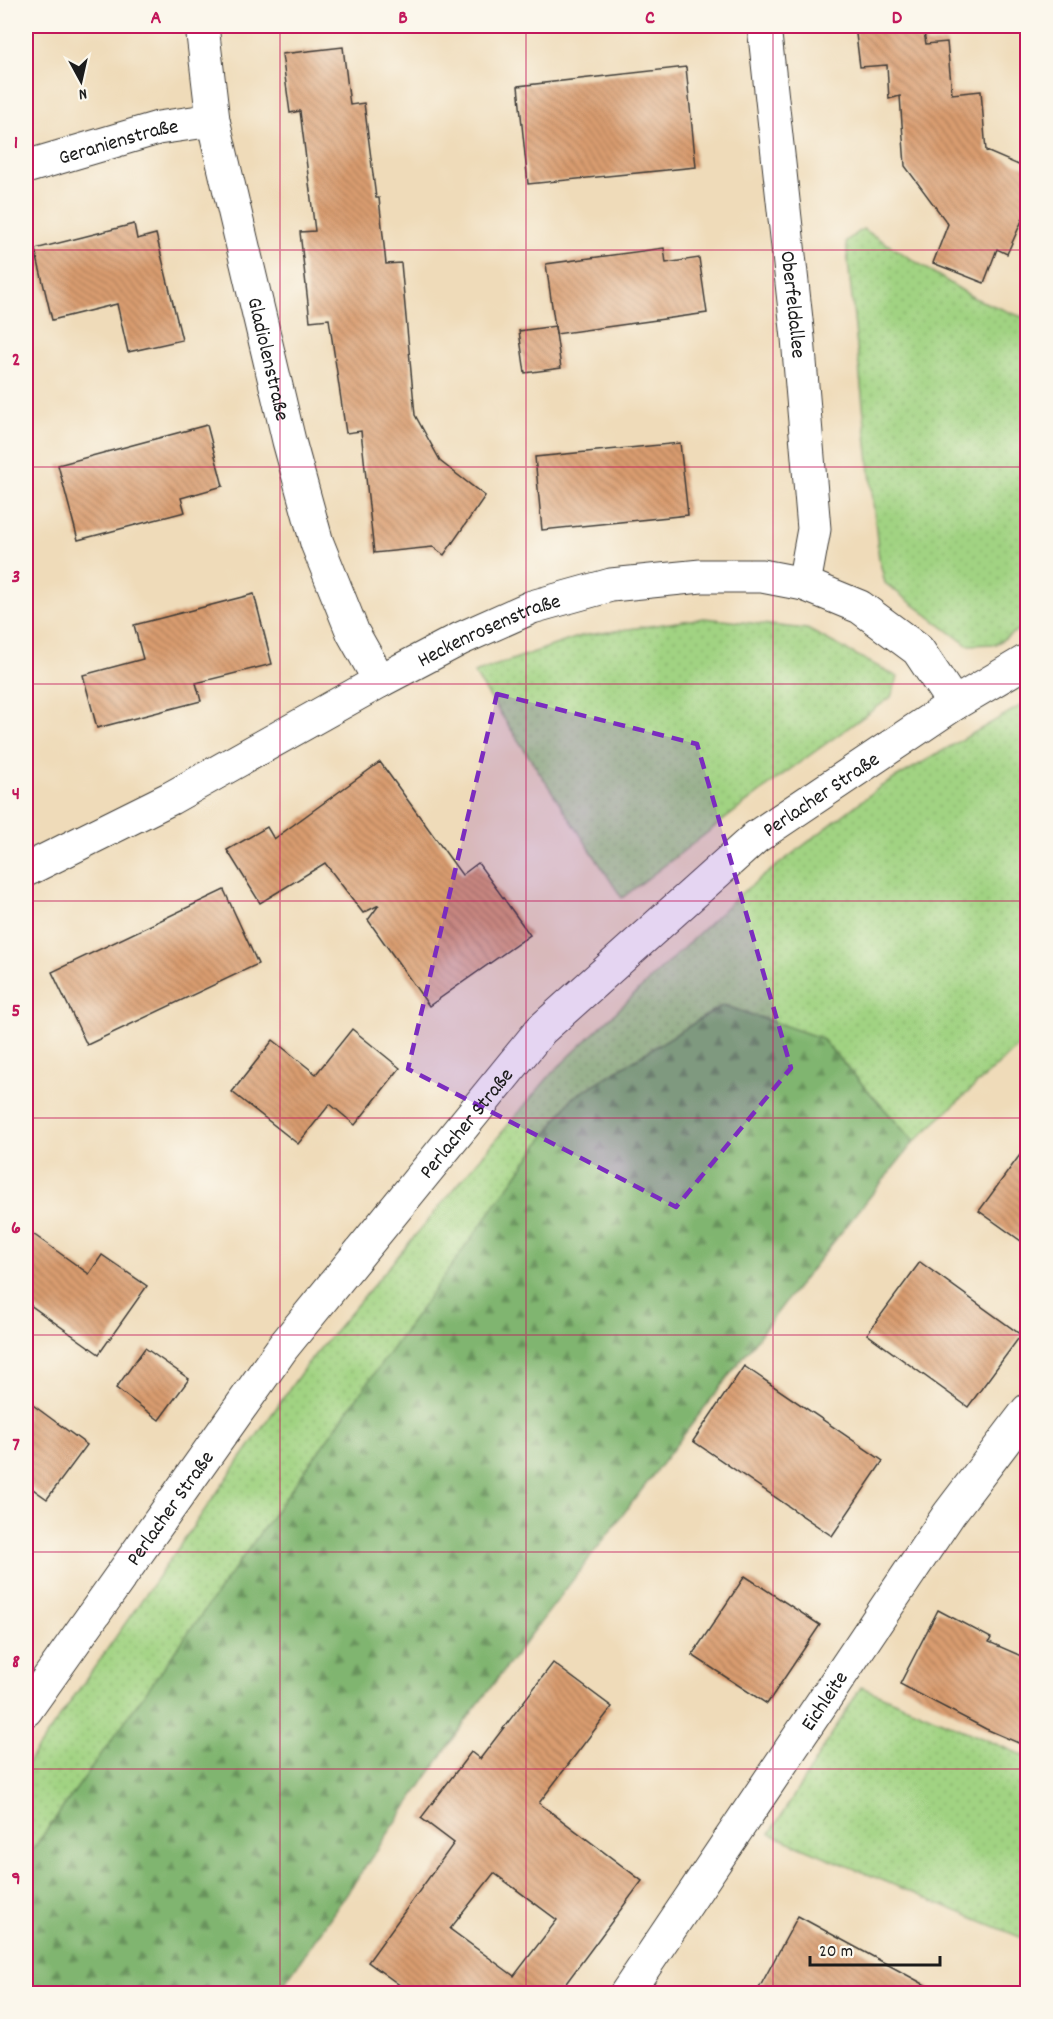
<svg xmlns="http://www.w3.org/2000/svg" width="1053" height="2019" viewBox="0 0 1053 2019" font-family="Dekko,sans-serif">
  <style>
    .grass { fill: url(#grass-dots); stroke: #5e784f; stroke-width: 1.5 }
    .forest { fill: url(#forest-firs); stroke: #4e6846; stroke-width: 1.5 }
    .building { fill: url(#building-back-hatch); fill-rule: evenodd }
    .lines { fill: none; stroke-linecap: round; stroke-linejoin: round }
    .street-casing { stroke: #3c3934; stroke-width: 35 }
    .street { stroke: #fff; stroke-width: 33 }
    .marked { fill: #7b2cbf; fill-opacity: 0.2; stroke: #7b2cbf; stroke-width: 4.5; stroke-dasharray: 12 8; stroke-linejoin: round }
    .grid { fill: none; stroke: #c2185b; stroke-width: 1.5; stroke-opacity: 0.55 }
    .labels { text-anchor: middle; stroke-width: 6; stroke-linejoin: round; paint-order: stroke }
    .street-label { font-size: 21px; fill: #1c1c1c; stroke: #fbf7ec }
    .neatline { fill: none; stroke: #c2185b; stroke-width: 2 }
    .grid-label { font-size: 20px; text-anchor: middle; font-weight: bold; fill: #c2185b }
  </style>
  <defs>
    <pattern id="grass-dots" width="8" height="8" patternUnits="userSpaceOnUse" patternTransform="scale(1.5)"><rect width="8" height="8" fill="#a1d382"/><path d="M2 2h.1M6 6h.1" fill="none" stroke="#8ab570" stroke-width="1.8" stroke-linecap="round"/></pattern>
    <pattern id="forest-firs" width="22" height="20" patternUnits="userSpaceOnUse" patternTransform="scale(1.5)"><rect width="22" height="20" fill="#80b570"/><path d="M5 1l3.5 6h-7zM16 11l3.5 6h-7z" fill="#68925b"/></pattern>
    <pattern id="building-back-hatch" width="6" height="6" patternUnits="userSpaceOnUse" patternTransform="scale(1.5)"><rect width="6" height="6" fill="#d99c6f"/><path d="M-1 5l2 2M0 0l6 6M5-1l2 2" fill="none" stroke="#af7e5a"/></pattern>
  </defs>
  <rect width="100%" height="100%" fill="#fbf7ec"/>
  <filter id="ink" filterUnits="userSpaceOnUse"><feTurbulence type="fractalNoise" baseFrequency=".0167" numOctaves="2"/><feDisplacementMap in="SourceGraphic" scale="12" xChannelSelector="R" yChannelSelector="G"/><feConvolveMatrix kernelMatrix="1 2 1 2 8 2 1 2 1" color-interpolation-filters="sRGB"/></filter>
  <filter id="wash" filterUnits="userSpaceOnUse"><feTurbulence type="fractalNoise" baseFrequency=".008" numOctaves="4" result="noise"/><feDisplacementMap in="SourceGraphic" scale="24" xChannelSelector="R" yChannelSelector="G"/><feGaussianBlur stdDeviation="1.35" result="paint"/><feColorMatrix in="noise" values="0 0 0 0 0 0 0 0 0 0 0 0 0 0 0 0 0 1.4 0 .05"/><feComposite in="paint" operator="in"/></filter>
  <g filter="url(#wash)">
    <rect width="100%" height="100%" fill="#efdbb9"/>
    <g class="grass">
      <path d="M863,229L974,298L1027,319V624L996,644L967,645L885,583L879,559L846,241Z"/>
      <path d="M704,618L807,629L898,677L891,697L785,773L622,898L474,673L581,636Z"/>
      <path d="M1027,702V1038L914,1142L821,1038L75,1791L26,1859V1765L307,1364L552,1073L740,894L880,787Z"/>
      <path d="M861,1687L1027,1757V1940L770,1834Z"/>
    </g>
    <path class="forest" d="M723,1005L821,1038L914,1142L786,1301L472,1712L278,1993H26V1859L572,1098Z"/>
    <g id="blocks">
      <g class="building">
        <path d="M855,26H923L926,44L947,42L952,94L981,91L986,151L1028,169V207L1007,254L997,249L984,283L933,263L948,224L905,166L900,96L889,99L887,65L860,67Z"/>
        <path d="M343,47L350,105L364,103L376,198H379L386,264L401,263L415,415L441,462L485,496L444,555L433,547L374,553L361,431L346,433L329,319L310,321L300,232L315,231L300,111L290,113L282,54Z"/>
        <path d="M686,67L696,167L528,184L518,86Z"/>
        <path d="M134,224L137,239L156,234L182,340L128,352L117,304L52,320L35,249Z"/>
        <path d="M664,248L666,263L699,258L707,313L556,334L546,264Z"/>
        <path d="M555,326L561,368L525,373L519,331Z"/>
        <path d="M207,425L223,486L181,498L185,512L78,540L58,465Z"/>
        <path d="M680,443L688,515L542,530L535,457Z"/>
        <path d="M254,594L272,664L196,683L201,701L97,728L83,675L143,659L134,625Z"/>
        <path d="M380,762L462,875L478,863L530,935L429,1006L368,920L379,905L363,913L325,863L260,903L227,850L267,827L274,839Z"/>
        <path d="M224,890L258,964L87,1045L52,972Z"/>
        <path d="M352,1029L400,1068L355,1125L330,1104L298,1144L232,1092L273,1040L316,1074Z"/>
        <path d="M1028,1144V1246L979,1211Z"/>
        <path d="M26,1229L89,1274L102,1255L147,1286L99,1354L26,1302Z"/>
        <path d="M920,1262L1021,1335L968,1407L867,1334Z"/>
        <path d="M145,1348L189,1379L159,1420L116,1388Z"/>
        <path d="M744,1366L883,1461L832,1536L693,1441Z"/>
        <path d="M26,1400L87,1445L47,1499L26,1484Z"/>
        <path d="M745,1576L820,1625L767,1704L692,1655Z"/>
        <path d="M938,1610L991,1638L989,1642L1028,1659V1747L986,1729L900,1684Z"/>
        <path d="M553,1663L612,1707L539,1803L642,1881L558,1994H412L368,1962L454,1843L421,1818L471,1752L480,1759ZM494,1873L557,1920L514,1976L450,1929Z"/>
        <path d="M798,1916L942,1994H756Z"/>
      </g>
    </g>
  </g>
  <g filter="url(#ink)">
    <use href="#blocks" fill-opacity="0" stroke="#3c3934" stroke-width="1.5"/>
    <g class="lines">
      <g class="street-casing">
        <g id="street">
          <path id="s1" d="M202,26L213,120L289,441L317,543L353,633L380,681"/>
          <path id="s2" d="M764,26L798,338L814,529L804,584"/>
          <path id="s3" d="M26,167L158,128L213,120"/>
          <path id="s4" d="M26,870L171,798L380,681L460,639L532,607L611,585L701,576H762L804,584L860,607L918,650L954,704"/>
          <path id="s5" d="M26,1710L283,1347L541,1030L756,837L954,704L1028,660"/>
          <path id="s6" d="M626,1994L949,1514L1028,1410"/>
        </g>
      </g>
      <use href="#street" class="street"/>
    </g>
  </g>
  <path class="marked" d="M497,694L697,744L791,1068L676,1207L408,1069Z"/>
  <path class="grid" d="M280,26V1994M526,26V1994M773,26V1994M26,250H1028M26,467H1028M26,684H1028M26,901H1028M26,1118H1028M26,1335H1028M26,1552H1028M26,1769H1028"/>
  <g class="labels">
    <g class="street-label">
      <text dy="7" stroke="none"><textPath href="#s3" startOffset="96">Geranienstraße</textPath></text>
      <text dy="7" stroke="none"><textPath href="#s2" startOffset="280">Oberfeldallee</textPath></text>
      <text dy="7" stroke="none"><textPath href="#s1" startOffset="340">Gladiolenstraße</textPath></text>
      <text dy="7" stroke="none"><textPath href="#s4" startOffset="522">Heckenrosenstraße</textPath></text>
      <text dy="7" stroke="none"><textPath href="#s5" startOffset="1220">Perlacher Straße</textPath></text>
      <text dy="7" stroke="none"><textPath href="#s5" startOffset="734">Perlacher Straße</textPath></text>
      <text dy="7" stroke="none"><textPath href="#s5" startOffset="248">Perlacher Straße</textPath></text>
      <text dy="7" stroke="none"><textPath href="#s6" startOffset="354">Eichleite</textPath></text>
    </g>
  </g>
  <rect width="1053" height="2019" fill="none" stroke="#fbf7ec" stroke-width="66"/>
  <g transform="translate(81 81) rotate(172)" stroke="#fbf7ec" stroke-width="4.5" paint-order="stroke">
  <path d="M0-4.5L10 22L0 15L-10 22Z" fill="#1c1c1c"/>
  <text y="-9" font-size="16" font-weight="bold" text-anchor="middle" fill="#1c1c1c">N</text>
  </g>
  <path d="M810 1956v9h130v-9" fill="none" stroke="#1c1c1c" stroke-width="3"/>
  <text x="819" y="1956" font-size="18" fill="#1c1c1c" stroke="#fbf7ec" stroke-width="4.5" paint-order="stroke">20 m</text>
  <rect x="33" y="33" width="987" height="1953" class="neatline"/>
  <g class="grid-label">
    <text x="156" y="23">A</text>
    <text x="403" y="23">B</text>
    <text x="650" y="23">C</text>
    <text x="897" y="23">D</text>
    <text x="16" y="148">1</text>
    <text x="16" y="365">2</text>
    <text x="16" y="582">3</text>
    <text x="16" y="799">4</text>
    <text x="16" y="1016">5</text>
    <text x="16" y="1233">6</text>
    <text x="16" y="1450">7</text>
    <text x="16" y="1667">8</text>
    <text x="16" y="1884">9</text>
  </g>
</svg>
